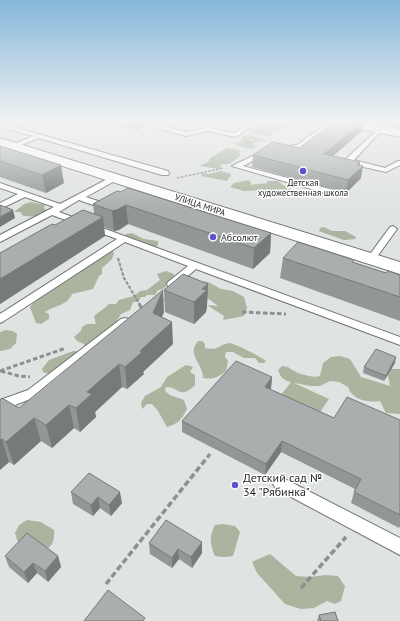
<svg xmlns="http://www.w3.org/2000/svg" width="400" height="621" viewBox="0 0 400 621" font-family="'PT Sans',sans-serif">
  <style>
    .green { fill: #aab49e }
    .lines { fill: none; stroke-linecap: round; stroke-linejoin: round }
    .lane-casing { stroke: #717574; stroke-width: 2 }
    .street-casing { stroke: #717574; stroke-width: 2 }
    .secondary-casing { stroke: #717574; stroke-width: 2 }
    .path-far3 { stroke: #8d908f; stroke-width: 1.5; stroke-dasharray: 2.5 1.5; stroke-linecap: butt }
    .path-far2 { stroke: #8d908f; stroke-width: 2; stroke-dasharray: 3.5 1.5; stroke-linecap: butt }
    .path-far1 { stroke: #8d908f; stroke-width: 3; stroke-dasharray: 4.5 2.5; stroke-linecap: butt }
    .path { stroke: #8d908f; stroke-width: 3.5; stroke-dasharray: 6 3; stroke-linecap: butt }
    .lane { fill: #fff; fill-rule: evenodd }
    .street { fill: #fff; fill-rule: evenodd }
    .secondary { fill: #fff; fill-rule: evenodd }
    .wall { fill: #929696 }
    .shaded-wall { fill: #777a7a }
    .building { fill: #aaaeae; stroke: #777a7a }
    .poi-dot { fill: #5c54cc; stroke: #fff; stroke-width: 1.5 }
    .labels { text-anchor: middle; stroke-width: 3; stroke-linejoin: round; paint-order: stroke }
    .far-poi-label { font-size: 9px; fill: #282a29; stroke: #fff }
    .far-street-label { font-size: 9px; fill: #282a29; stroke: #fff }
    .poi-label { font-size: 10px; fill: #282a29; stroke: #fff; text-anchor: start }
    .near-poi-label { font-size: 12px; fill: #282a29; stroke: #fff; text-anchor: start }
  </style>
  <rect width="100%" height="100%" fill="#dfe3e1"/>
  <g class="green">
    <path d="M273,122H287L288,124L283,126V128L271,131L272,135L270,136L249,133L258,126Z"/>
    <path d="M249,135L265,140L266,141L262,142L250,140L257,147C250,150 241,147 234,144L242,141L241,140L243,136Z"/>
    <path d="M227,148L239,150L240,156L229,164H222L219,169L199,166L208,162L210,158Z"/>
    <path d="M220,171L229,173L231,175L227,181L201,176L202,173L209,174Z"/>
    <path d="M248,180L251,182L250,185L267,183V181H278L283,185L292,189L295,195L286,197L276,194L271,190L244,191L230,187L234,183Z"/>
    <path d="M31,202L45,205L44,207L46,211C39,216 31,218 22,215L21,212H14L24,204Z"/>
    <path d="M324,227L332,231H345L356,237L355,239L344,240L319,231L320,228Z"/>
    <path d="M132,233L144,239L158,241V245L156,247H152L125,236L126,234Z"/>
    <path d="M112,250L114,253L112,259L102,268V274L99,276L93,289L72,294C67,306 55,305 45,312L49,314V319L41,324L36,323L30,307L37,299L35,296L54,284H63L64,281Z"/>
    <path d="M166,271L174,274V278L168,281C166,286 165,290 158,290L155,295H147L145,297H141L138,302H133L130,310L121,314L113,327L84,348V344L77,341L74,337L81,331L82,327L87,324H96L94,316C100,311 104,309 109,304H116L119,300L134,296L140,291L147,290L160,280L157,274Z"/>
    <path d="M194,280L208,282L221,289L233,291L244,297L247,308L244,316L223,320L224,316L207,305L218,306L202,294L168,303L163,301L168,295Z"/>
    <path d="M6,330L13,331L17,334L16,343L10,349L0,351V332Z"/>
    <path d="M198,341H202L205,344V348C218,351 219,345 229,343C232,342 262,357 266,361L264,363H259L255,358H244L233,352H226L225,357L228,361L226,371C218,377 214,380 203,378C203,363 186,355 198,341Z"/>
    <path d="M73,351H77L79,354L49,374L43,372L42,369L49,360Z"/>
    <path d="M340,356L350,359L361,377L390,386L388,375L391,369H400V414L386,413L380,401C368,403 352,400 348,387L339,382L330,381L320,386H311L294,383L329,399L320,412L281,395L291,382C283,380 281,378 278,370L282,366L288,367C293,372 312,379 320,376L323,363L331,357Z"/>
    <path d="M186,365L193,367L190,372L195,375V385C179,400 180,387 166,387L165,391L170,395L184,400L187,409C182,419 178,424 167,427L158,411L152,404H147L142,409L141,403L145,396L161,387L167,377Z"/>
    <path d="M27,520L41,522L54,530C56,555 38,551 20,549L15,533L19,525Z"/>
    <path d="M223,524L235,526L240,532L233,556L224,557L215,556C210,545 209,536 215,525Z"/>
    <path d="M270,554L296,576L310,577L326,575L338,576L345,586L341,601L335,604L327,601L314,608L301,609L285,604L257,573L252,562Z"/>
  </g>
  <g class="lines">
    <g class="lane-casing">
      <g id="lane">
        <path d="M70,122H81L78,124Z"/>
        <path d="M211,122H219L211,127L214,129L235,133L250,122H258L236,137L208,131L186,136L150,126L153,124L186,132L205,128V126Z"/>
        <path d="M329,122H337L301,148L272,151L243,166L341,192V196H335L232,166L269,148L297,145Z"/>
        <path d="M0,123L168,171L169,173L168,175H162L39,138L16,147H12V145L33,136L0,127Z"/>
        <path d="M380,127L383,129L382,130L354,160L385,168L398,161H400V165L386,172L346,163V159Z"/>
        <path d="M113,176H116L120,178L86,197L113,206L114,208L113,210H107L79,200L59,212L400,337V345L196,269L176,286H168L167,284L168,282L188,266L125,242L4,321L0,323V314L117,239L52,215L0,242V235L54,207L25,197L0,209V203L18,194L0,188V183L60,204Z"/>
        <path d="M393,226L397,229L374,261H368L366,259L368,257L390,227Z"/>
        <path d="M125,318L129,319L131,322L129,325L38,396L0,411V400L28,390L121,319Z"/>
        <path d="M281,477L400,538V555L276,489L273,484L276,479Z"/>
      </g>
    </g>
    <g class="street-casing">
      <path id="street" d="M340,122H366L400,129V137L346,126L342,125Z"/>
    </g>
    <g class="secondary-casing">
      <path id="secondary" d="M0,138L400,262V274L0,146Z"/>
    </g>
    <g class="path-far3">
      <path d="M246,143L259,141"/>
      <path d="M177,178L224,168"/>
    </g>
    <path class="path-far2" d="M118,258L124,278L140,305"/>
    <g class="path-far1">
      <path d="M139,304L142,308"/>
      <path d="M242,312L286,314"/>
      <path d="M0,371L66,348"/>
      <path d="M1,371L19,376L30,377"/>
    </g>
    <g class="path">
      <path d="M106,584L210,454"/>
      <path d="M301,588L346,537"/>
    </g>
    <use href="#lane" class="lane"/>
    <use href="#street" class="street"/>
    <use href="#secondary" class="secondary"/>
  </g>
  <g class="wall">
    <path d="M110,122H151L136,130Z"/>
    <path d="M362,131L333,156L360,162L359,166L361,178L346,193L252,167L253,155L299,148Z"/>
    <path d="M0,146L64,183L46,193L0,177Z"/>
    <path d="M117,191L271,233L270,253L253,269L128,224L119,230L114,231L104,227L105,236L0,304V253L55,225L94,213L93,204Z"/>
    <path d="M283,258L353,262L386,273L400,275V321L280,278Z"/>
    <path d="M208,284L207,305V306L206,312L194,324L165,312L164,290Z"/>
    <path d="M164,312L162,317L173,344L143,372L144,374L127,389L122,387L95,412L96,417L80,432L74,428L52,448L41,441L14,465L9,462L0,470L2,398L19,408Z"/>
    <path d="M395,363L384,381L363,373L364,367Z"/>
    <path d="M272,377L271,388L270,389L334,418L400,420V526L399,528L351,503L355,489L281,452L265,475L182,432V421Z"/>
    <path d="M89,473L122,503L111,516L100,508L93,516L73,504L71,492Z"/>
    <path d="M149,543L202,553L192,568L179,559L172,568L150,554Z"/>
    <path d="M5,556H58L61,567L48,582L37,573L28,583L9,567Z"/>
    <path d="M319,615L338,621H317Z"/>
  </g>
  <g class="shaded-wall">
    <path d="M136,122H151L136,130Z"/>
    <path d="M362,122H364L362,131L322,165L324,154Z"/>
    <path d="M360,162L358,171L363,166L361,178L346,193L348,180L357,165Z"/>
    <path d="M61,165L64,183L46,193L42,175Z"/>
    <path d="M126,205L128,224L119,230L114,231L112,211Z"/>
    <path d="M13,210L15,218L0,227V217Z"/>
    <path d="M103,217L105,236L0,304V279Z"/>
    <path d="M271,233L270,253L253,269L254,248Z"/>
    <path d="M208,284L207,305V306L206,312L194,324V302L202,289Z"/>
    <path d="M163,290L164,312L154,335L153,313Z"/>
    <path d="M172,322L173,344L143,372L144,374L127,389L125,367L140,351Z"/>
    <path d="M396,357L395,363L384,381L386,376Z"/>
    <path d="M119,364L122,387L95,412L96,417L80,432L76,408L87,392Z"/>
    <path d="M272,377L271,388L264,398L265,387Z"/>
    <path d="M69,405L74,428L52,448L46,425Z"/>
    <path d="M34,418L41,441L14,465L6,442Z"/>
    <path d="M2,439L9,462L0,470V440Z"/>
    <path d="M282,441L281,452L265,475L266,464Z"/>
    <path d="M120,492L122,503L111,516L109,505Z"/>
    <path d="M98,497L100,508L93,516L91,505Z"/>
    <path d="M202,542V553L192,568L191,557Z"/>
    <path d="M178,549L179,559L172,568V558Z"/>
    <path d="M58,556L61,567L48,582L45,571Z"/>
    <path d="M33,563L37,573L28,583L24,572Z"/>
  </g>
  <g class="building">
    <path d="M335,122H362L324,154L360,162L357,165L363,166L348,180L253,155L273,142L299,148Z"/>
    <path d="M0,146L61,165L42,175L0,161Z"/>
    <path d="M128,188L271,233L254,248L126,205L117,210L112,211L93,204L117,191L121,192Z"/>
    <path d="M0,205L13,210L0,217Z"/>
    <path d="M83,210L103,217L0,279V253L52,224L55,225Z"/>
    <path d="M298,242L354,260L352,262L386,273L388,271L400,275V297L283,258Z"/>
    <path d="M183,274L208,284L202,289L207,290L194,302L164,290Z"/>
    <path d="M163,290L153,313L172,322L140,351L142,352L125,367L119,364L87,392L92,394L76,408L69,405L46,425L34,418L6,442L2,439L0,440V400L2,398L19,408Z"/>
    <path d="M376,349L396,357L386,376L364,367Z"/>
    <path d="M236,361L272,377L265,387L334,418L347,397L400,420V515L354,492L361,479L282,441L266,464L182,421Z"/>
    <path d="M89,473L120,492L109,505L98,497L91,505L71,492Z"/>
    <path d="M166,520L202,542L191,557L178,549L172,558L149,543Z"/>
    <path d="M27,533L58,556L45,571L33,563L24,572L5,556Z"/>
    <path d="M108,590L145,618L143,621H84Z"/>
    <path d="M335,612L338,621H321L319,615Z"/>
  </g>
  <linearGradient id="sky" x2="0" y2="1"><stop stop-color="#85b7da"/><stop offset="0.58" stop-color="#f1f2f2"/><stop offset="1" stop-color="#f1f2f2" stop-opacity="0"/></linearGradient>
  <rect width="400" height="209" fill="url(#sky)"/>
  <g class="poi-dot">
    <circle cx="303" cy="171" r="4"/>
    <circle cx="213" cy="237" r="4"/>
    <circle cx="235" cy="485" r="4"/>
  </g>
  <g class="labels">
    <g class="far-poi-label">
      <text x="303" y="186">Детская<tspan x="303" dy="10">художественная школа</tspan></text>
    </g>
    <g class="far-street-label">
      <text transform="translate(200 205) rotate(18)" y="3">УЛИЦА МИРА</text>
    </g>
    <g class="poi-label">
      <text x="221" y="241">Абсолют</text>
    </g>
    <g class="near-poi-label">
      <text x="243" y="482">Детский сад №<tspan x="243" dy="14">34 "Рябинка"</tspan></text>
    </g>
  </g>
</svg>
